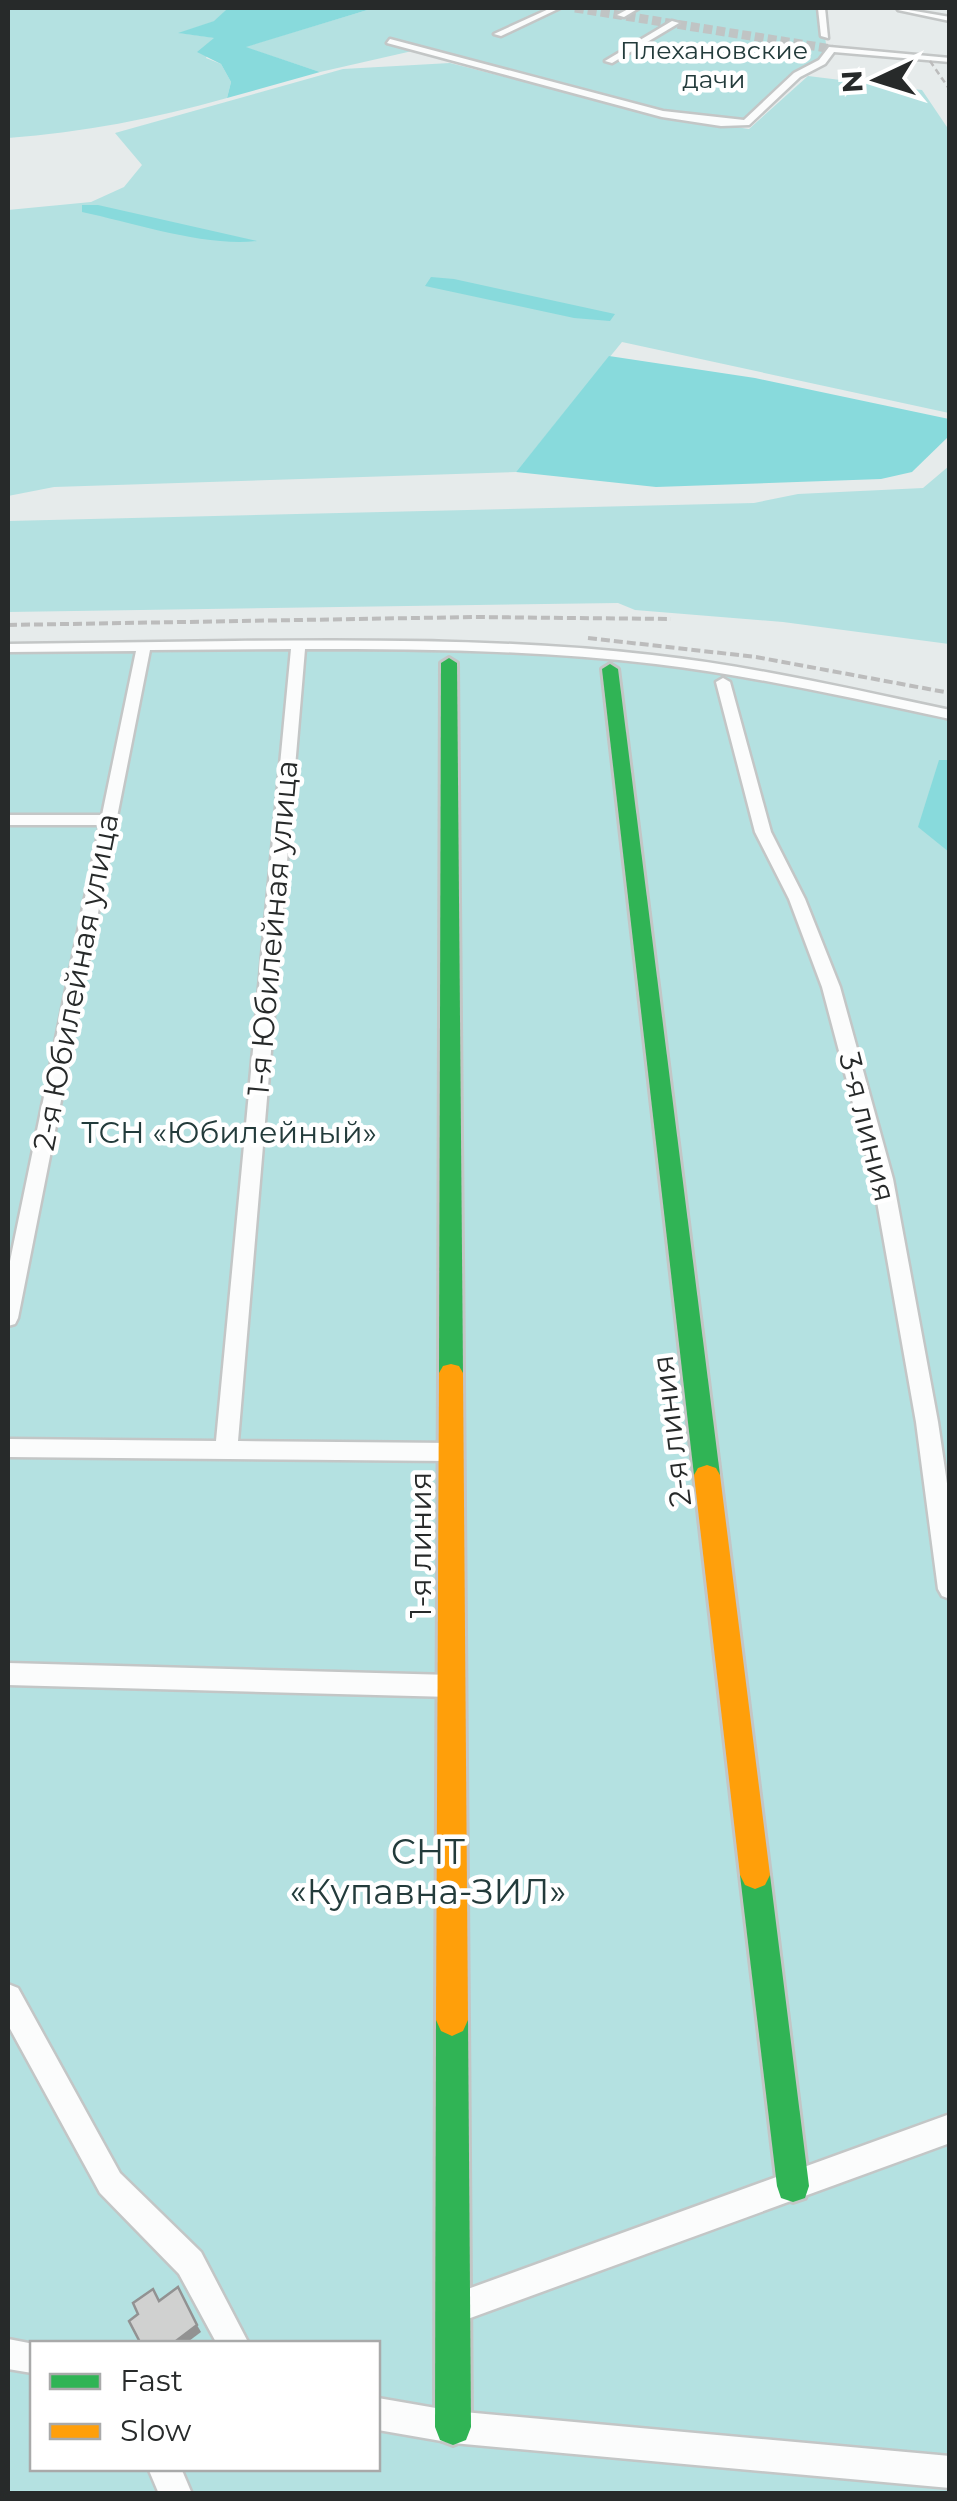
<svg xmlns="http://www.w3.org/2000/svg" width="957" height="2501" viewBox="0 0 957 2501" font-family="Montserrat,sans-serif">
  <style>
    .green { fill: #b4e1e1; fill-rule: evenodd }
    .forest { fill: #88dadc }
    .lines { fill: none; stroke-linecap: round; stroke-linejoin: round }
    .street-tunnel { stroke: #c0c4c4; stroke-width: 9; stroke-dasharray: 9 4; stroke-linecap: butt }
    .street-casing { stroke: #c3c6c6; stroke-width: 5 }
    .fast-casing { stroke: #c3c6c6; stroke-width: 6 }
    .slow-casing { stroke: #c3c6c6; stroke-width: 6 }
    .street { fill: #fbfcfc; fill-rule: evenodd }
    .fast { fill: #30b455; fill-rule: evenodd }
    .slow { fill: #ff9f0a; fill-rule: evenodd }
    .rail-far1 { stroke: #bcbcbc; stroke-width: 2.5; stroke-dasharray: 6 4; stroke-linecap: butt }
    .rail { stroke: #bcbcbc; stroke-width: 4; stroke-dasharray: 9 4; stroke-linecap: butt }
    .shaded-wall { fill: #929292 }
    .building { fill: #d0d1d0; stroke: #929292; stroke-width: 2.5 }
    .labels { text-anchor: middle; stroke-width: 9; stroke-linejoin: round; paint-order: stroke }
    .far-park-label { font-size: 25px; fill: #233b3b; stroke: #fff }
    .street-label { font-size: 30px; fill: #272a2a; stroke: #fff }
    .park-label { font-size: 30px; fill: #233b3b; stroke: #fff }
    .near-park-label { font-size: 35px; fill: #233b3b; stroke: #fff }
  </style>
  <rect width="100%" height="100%" fill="#e6ebeb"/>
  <g class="green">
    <path d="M8,8H228L215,21L180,33L216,38L206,58L221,64L231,82L227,98C153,119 84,132 8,138Z"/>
    <path d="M374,8H821L826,44L832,49L746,123L662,114L421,49L320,72L244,47Z"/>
    <path d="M450,63L653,115L749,129L808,76L922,90L949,130V413L622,342L516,472L54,487L8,496V210L91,202L124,187L142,165L115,133L343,69Z"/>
    <path d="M949,466V644L783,622L635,610L618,603L8,612V521L754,503L798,494L923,488Z"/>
    <path d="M278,645L476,647L720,668L949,715V2493H8V648ZM32,2344H378V2468H32Z"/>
  </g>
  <g class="forest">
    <path d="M228,8H374L246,47L320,72L227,98L231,82L221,64L197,52L214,38L178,33L214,21Z"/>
    <path d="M82,205H98L257,241C205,247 134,223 82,212Z"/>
    <path d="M431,277L454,279L615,314L610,321L574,318L425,286Z"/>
    <path d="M609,356L755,378L949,419V436L912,472L881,479L656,487L516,472Z"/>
    <path d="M939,760H949V852L918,827Z"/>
  </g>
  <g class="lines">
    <path class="street-tunnel" d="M575,8L832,49"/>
    <g class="street-casing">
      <g id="street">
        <path d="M551,8H560L501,36L494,34Z"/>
        <path d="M630,8H639L624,17L617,15Z"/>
        <path d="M818,8H825L828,38L821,36Z"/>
        <path d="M897,8L950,17V21L898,10Z"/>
        <path d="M672,21L679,23L612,63L605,61Z"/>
        <path d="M390,39L663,111L744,120L794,73L819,60L829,47L950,58V62L834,52L825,64L800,77L749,125L721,126L662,117L387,43Z"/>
        <path d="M235,641C374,640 514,639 652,655C752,666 851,689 950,710V719C852,698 755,676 656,664C540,650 422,649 305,649L238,1441L451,1443L459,1446L462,1452L459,1458L451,1461L8,1457V1439L216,1441L291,649L150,650L18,1318L15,1324L8,1326V1271L100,825H8V815H102L136,651L8,652V644Z"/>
        <path d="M723,678L730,682L771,832L805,899L840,987L893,1179L938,1422L950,1504V1599L942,1596L938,1589L916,1422L873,1179L822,987L789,899L755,832L716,682Z"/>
        <path d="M8,1663L451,1675L460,1678L463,1686L460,1694L451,1697L8,1685Z"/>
        <path d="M8,1984L18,1988L120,2173L201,2252L249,2344H217L179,2274L100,2193L8,2025Z"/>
        <path d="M950,2114V2143L454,2324L443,2320L439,2309L443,2298L454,2294Z"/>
        <path d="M8,2339L34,2344L32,2373L8,2369Z"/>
        <path d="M378,2398L453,2411L950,2456V2488L453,2443L378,2430Z"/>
        <path d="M148,2468H181L192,2494H159Z"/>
      </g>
    </g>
    <g class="fast-casing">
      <g id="fast">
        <path d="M449,658L457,663L463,1373L459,1380H443L439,1373L441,663Z"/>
        <path d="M610,664L618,669L720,1475L716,1482L707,1485L698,1482L694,1475L602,669Z"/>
        <path d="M755,1861L765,1865L770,1875L809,2186L805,2198L793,2202L781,2198L777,2186L740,1875L745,1865Z"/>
        <path d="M452,2004L463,2009L468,2020L471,2427L466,2440L453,2445L440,2440L435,2427L436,2020L441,2009Z"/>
      </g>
    </g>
    <g class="slow-casing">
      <g id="slow">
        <path d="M451,1364L459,1366L463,1373L468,2020L463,2031L452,2036L441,2031L436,2020L439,1373L443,1366Z"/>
        <path d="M707,1465L716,1468L720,1475L770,1875L765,1885L755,1889L745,1885L740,1875L694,1475L698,1468Z"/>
      </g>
    </g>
    <use href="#street" class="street"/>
    <use href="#fast" class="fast"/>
    <use href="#slow" class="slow"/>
    <path class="rail-far1" d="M930,61L950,90"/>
    <g class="rail">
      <path d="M8,625L474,617L671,619"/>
      <path d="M588,638L756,657L950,693"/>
    </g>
  </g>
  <path class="shaded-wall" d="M197,2325L201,2332L185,2344H172Z"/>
  <path class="building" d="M178,2287L197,2325L172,2344H141L129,2321L138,2314L133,2303L153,2289L159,2301Z"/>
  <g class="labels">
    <g class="far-park-label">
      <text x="714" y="59">Плехановские<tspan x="714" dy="29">дачи</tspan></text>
    </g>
    <g class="street-label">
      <text transform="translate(273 928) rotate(-85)" y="10">1-я Юбилейная улица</text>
      <text transform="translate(76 982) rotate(-79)" y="10">2-я Юбилейная улица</text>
      <text transform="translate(867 1127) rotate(76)" y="10">3-я линия</text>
      <text transform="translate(672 1431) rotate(-97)" y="10">2-я линия</text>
      <text transform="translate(421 1545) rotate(-90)" y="10">1-я линия</text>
    </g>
    <g class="park-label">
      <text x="229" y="1143">ТСН «Юбилейный»</text>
    </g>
    <g class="near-park-label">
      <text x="428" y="1864">СНТ<tspan x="428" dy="40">«Купавна-ЗИЛ»</tspan></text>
    </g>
  </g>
  <rect width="957" height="2501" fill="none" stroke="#272a2a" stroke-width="20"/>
  <rect x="30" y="2341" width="350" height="130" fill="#ffffff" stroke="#a9aaaa" stroke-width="2.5"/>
  <rect x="50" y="2374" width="50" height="15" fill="#30b455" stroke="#a9aaaa" stroke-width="2.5"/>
  <text x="120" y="2391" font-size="30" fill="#272a2a">Fast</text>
  <rect x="50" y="2424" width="50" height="15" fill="#ff9f0a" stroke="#a9aaaa" stroke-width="2.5"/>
  <text x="120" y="2441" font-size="30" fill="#272a2a">Slow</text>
  <g transform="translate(877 80) rotate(266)" stroke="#ffffff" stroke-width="8" paint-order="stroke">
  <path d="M0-8L18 38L0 25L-18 38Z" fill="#272a2a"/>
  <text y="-15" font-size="28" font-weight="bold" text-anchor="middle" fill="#272a2a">N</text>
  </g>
</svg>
